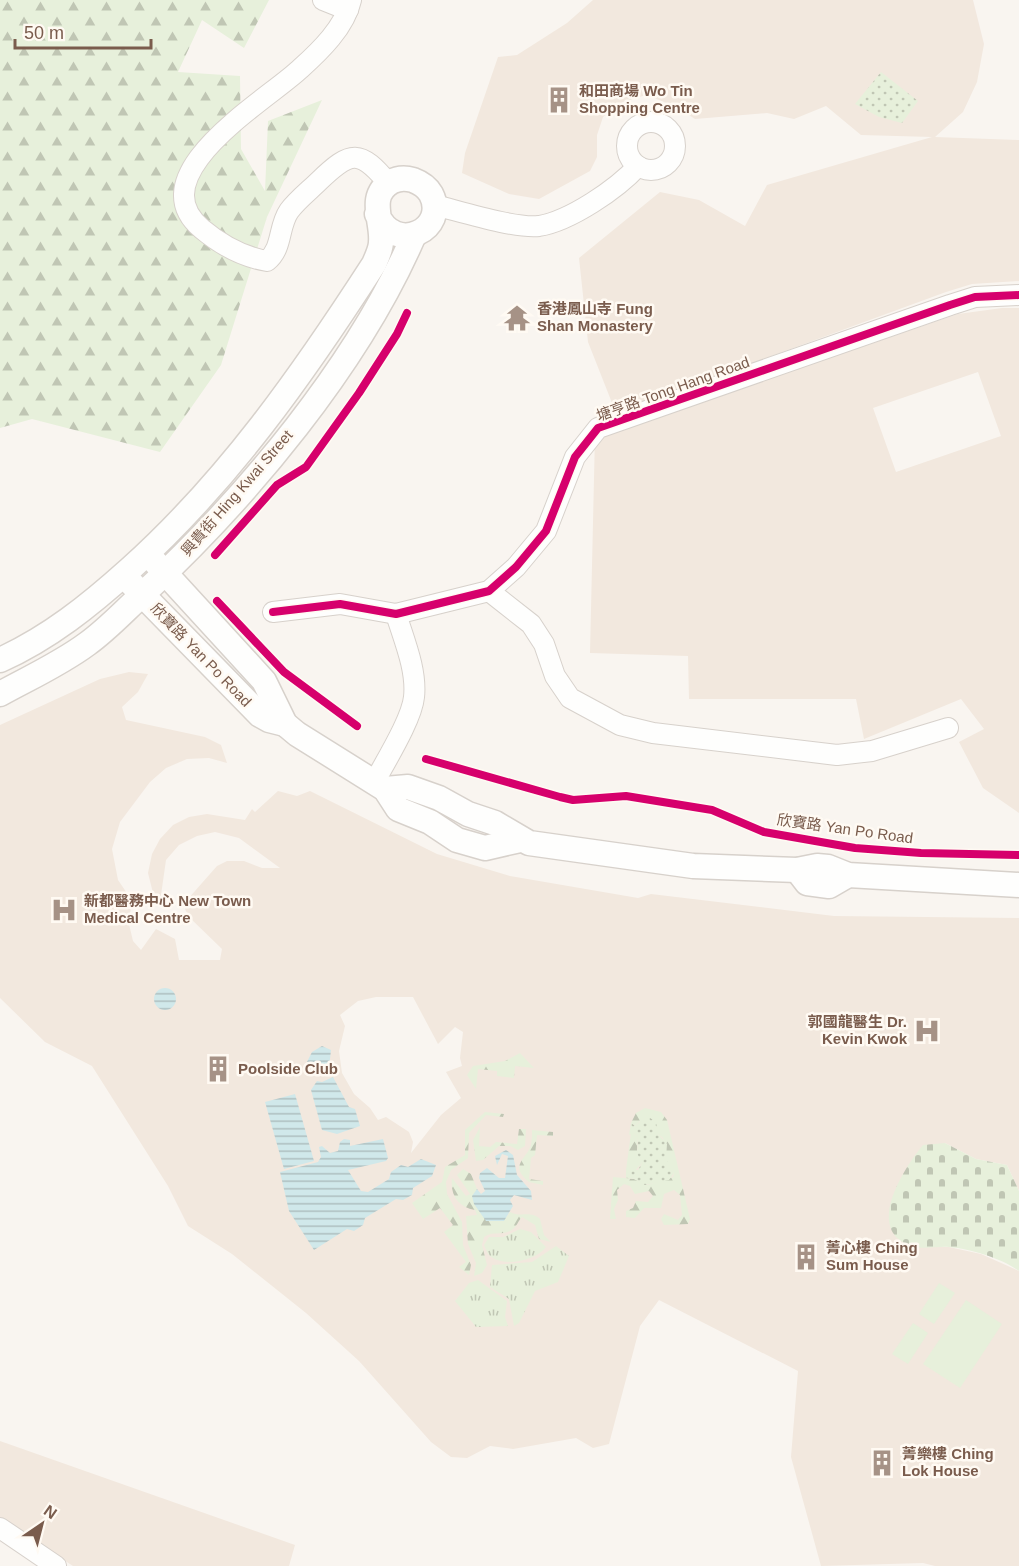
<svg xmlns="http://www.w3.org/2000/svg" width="1019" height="1566" viewBox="0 0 1019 1566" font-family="Arial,'Noto Sans TC',sans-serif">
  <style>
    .residential { fill: #f2e8de; fill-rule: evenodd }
    .grass { fill: url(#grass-tufts) }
    .forest { fill: url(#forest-firs) }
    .cemetery { fill: url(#cemetery-stones) }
    .park { fill: url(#park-dots) }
    .pitch { fill: #e7f0db }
    .water { fill: url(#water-rules) }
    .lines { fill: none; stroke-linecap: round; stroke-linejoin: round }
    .minor-casing { stroke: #d7d1cb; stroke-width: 22 }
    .tertiary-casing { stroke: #d7d1cb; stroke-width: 27 }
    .minor { stroke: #fefefd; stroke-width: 20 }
    .tertiary { stroke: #fefefd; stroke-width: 24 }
    .cycleway-casing { stroke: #fffaf3; stroke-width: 11 }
    .cycleway { stroke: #d6006c; stroke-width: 8 }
    .labels { text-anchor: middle; stroke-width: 5; stroke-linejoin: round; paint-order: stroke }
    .poi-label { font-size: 15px; font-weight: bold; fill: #7a5c4d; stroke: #fffaf3; text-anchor: start }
    .street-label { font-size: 15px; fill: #7a5c4d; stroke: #fffaf3 }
  </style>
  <defs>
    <pattern id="grass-tufts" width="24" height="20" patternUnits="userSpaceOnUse" patternTransform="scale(1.5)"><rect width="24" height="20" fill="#e7f0db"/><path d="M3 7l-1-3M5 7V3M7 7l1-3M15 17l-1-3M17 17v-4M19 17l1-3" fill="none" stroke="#c0c6b4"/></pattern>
    <pattern id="forest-firs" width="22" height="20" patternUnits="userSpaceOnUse" patternTransform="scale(1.5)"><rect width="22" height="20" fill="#e7f0db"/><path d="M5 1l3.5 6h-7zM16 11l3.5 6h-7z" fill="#c0c6b4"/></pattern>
    <pattern id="cemetery-stones" width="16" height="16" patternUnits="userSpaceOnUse" patternTransform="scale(1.5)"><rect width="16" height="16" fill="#e7f0db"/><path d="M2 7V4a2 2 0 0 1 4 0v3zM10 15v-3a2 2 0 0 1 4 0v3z" fill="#c0c6b4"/></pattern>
    <pattern id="park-dots" width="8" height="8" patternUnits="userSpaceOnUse" patternTransform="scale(1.5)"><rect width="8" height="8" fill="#e7f0db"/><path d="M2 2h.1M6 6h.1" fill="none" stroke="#c0c6b4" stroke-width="1.8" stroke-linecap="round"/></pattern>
    <pattern id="water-rules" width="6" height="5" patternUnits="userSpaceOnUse" patternTransform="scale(1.5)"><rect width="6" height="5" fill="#d0e8ea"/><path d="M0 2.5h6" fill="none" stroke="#aebfc0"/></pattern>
  </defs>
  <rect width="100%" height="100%" fill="#f9f5f0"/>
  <g class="residential">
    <path d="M593,0H973L984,44L977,82L963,112L935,137L1019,140V281L972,284L946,292L616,413L588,342L579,258L660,192L699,200L745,226L767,185L932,137L861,135L826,106L794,119L767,113L695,119L677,107L646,95L623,102L603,117L597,135V157L590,171L539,199L509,194L462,173L465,153L498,57L517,55L567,23Z"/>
    <path d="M1002,308H1019V813L983,788L959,742L984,729L961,699L864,739L856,699H689L688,656L590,653L595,435L736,390L958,314ZM978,372L1001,436L896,472L873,408Z"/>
    <path d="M129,672L148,674L138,692L122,707L126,720L205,737L221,745L227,763L209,758L187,759L166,768L150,782L120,822L112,849L118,880L133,902L128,920L133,941L141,950L156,929L175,939L179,960H220L222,949L189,917L185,909L187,900L217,866L227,861H244L262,868H280L239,838L215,832L197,836L179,845L166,860L160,902L156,905L148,873L152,854L160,839L173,825L189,817L207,814L245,820L252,809L255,812L278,791L297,796L310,791L437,854L510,876L638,898L651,894L834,916L1019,918V1191L1007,1165L976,1159L945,1143L911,1246L949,1247L981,1254L1019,1271V1566H935L923,1563L821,1566L791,1457L798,1371L659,1300L640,1326L609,1444L593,1448L576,1438L513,1449L490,1446L467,1458L451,1457L431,1442L359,1361L306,1313L232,1254L188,1226L168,1186L92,1066L45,1042L0,998V725L100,679ZM376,997H413L438,1044L455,1027L463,1032L460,1058L462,1066L446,1072L461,1098L441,1115L411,1153L413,1142L409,1132L386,1117L378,1120L370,1108L354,1094L342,1073L339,1051L345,1026L340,1015L358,1001Z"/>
    <path d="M0,1441L295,1545L289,1566H73L0,1518Z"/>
  </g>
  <g class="grass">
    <path d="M520,1229L531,1232L546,1247C535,1262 500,1268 488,1254L484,1245L489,1237H503Z"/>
    <path d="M556,1246L569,1256L558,1282L535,1291L519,1323L514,1326L509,1299L490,1287L492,1265L532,1262Z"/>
    <path d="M478,1280L507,1301L505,1317L508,1326L476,1327L455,1301L469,1283Z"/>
  </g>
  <g class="forest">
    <path d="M0,0H269L244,48L202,20L178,72L240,76L241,149L265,191L268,121L322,100L267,217L221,365L160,452L32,419L0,428Z"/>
    <path d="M520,1053L534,1068L515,1066L514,1078L497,1076V1071L478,1069L476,1089L467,1075L473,1066L505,1061Z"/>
    <path d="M645,1108L661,1112L667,1120L690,1219L688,1224L664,1225L661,1219L664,1214L678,1220L682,1215L680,1195L674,1190L664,1194L661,1208H644L635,1218L626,1217V1211L633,1208L636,1201L648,1202L653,1196L649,1191L635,1194L630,1186L624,1184L617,1190L618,1200L614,1209L616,1219H610L613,1177L634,1179L647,1185L673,1177L674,1173L666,1162L663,1138L640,1121L635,1126L631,1123L636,1113Z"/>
    <path d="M485,1112L504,1114L503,1117L486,1115L469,1133L468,1158L451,1170L446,1182L447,1194L462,1222L463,1245L471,1265L469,1275L459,1267L466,1262L444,1232L453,1225L440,1208L423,1219L412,1203L442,1182L445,1167L465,1155V1130Z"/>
    <path d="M480,1127L479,1146L490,1147L496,1142L517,1144L519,1129H526L525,1146L518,1150L510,1146H499L483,1160L476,1161L473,1140Z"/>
    <path d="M532,1130L553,1132V1136L537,1135L535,1155L531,1158L529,1179L543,1181V1185L529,1182C508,1165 527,1159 531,1145C532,1140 532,1135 532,1130Z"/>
    <path d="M631,1133H634L638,1137L637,1150L642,1163L634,1172L626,1170Z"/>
    <path d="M463,1169L471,1174L477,1189L473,1196C474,1213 499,1232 510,1212C521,1218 530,1210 540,1219L544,1235L551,1242L539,1239L535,1225L522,1217C518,1221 517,1226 513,1229C503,1237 493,1230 484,1237L482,1245L487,1265L482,1273L474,1276L476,1263L468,1244L466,1216L477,1215L475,1210C458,1207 450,1195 452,1178L466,1196L470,1194L457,1175Z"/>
  </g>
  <path class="cemetery" d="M945,1143L976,1159L1007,1165L1019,1191V1271C1001,1258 971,1249 949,1247C937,1246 924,1250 912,1246C863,1231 904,1168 923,1145Z"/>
  <g class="park">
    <path d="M881,72L918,101L902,123L879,117L855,104Z"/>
    <path d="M650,1118L656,1122L658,1134L667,1144L666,1159L674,1173L669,1180L645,1185L634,1179L626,1178V1170H638L642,1163L637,1153L638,1137L634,1133L629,1135L631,1123L635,1126L643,1119Z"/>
  </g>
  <g class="pitch">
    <path d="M939,1283L955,1293L934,1324L919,1314Z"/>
    <path d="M966,1300L1002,1324L960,1388L923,1364Z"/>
    <path d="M913,1323L928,1333L908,1364L892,1354Z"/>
  </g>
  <g class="water">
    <circle cx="165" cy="999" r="11"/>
    <path d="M322,1046L331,1050L329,1068L315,1066L307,1062L312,1052Z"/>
    <path d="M333,1077L349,1107L355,1109L360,1126L337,1134L322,1130L311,1090L317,1081L322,1082Z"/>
    <path d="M295,1094L314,1161L284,1169L265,1102Z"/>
    <path d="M344,1139L350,1140V1146L383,1139L388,1158L386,1161L348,1170L361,1191L368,1192L389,1179L391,1172L401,1165L408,1167L421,1159L436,1165L432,1176L413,1188L412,1195L403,1200L396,1199L365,1218L363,1225L354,1231L347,1229L314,1250L289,1211L280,1172L318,1162L321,1157L319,1147L322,1146L330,1153L338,1151L340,1142Z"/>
    <path d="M506,1150L513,1155L517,1175L531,1191L532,1200L514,1195L510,1200L513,1206L504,1221H486L474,1204L472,1196L477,1189L481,1194L485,1191L479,1178L480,1173L487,1168L499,1178H505L508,1156L502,1154L497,1165L495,1156Z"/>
  </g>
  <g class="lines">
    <g class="minor-casing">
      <g id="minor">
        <path d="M323,0L348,10"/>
        <path d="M351,0C345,27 320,51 300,69C266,101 137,175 202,229C221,245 244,257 267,261C283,248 278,227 289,211C297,200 310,190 319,181C351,150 360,149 389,184"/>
        <circle cx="651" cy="146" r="24"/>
        <path d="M434,205C459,211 516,229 539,226C570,221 617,189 638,166"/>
        <path d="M489,591L531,624L544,644L555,676L570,698L620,725L653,733L837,755L872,751L948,728"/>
        <path d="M273,612L340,604L396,614L489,591L516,567L546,531L575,457L598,428L950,305L975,297L1019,295"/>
        <path d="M374,783C385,762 412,719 414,697C417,670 404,640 396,614"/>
        <path d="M0,1528L56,1566"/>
      </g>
    </g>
    <g class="tertiary-casing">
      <g id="tertiary">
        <path d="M155,562L264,681L285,724L297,734L385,789L398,809L430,822L457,840L485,848L520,840"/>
        <path d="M131,583L260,715L269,720L285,724"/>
        <path d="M0,660C49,638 90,605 130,569C228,481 303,374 374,264C377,257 381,249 381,242C383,221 367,196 391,182C398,178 406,178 413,180C421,183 427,187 431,194C449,229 395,256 377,214"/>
        <path d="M0,694C29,678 60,664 87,644C108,629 125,610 144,593C247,497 358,365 414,235"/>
        <path d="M385,789L408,787L439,798L468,814L495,823L529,843L693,866L797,870L817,866L828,867L848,875L1019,885"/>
        <path d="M797,870L807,883L829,886L848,875"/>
      </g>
    </g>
    <use href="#minor" class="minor"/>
    <use href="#tertiary" class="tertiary"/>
    <g class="cycleway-casing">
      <g id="cycleway">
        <path d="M215,555L277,485L306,467L359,393L397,334L407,313"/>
        <path d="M217,601L284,672L357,726"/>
        <path d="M273,612L340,604L396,614L489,591L516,567L546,531L575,457L598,428L950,305L975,297L1019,295"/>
        <path d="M426,759L560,797L573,800L626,796L712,810L764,832L855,848L921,853L1019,855"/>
      </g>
    </g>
    <use href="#cycleway" class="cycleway"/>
  </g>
  <defs>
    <g id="building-bare" transform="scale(2.07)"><path d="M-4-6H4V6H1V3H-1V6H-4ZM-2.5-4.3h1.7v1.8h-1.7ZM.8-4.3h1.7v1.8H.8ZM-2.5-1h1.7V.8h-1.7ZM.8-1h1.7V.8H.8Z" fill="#a69286" stroke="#fffaf3" stroke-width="2.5" paint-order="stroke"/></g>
    <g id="temple-bare" transform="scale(2.07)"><path d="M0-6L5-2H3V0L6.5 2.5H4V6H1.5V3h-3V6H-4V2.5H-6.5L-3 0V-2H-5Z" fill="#a69286" stroke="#fffaf3" stroke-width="2.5" paint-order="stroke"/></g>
    <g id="hospital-bare" transform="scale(2.07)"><path d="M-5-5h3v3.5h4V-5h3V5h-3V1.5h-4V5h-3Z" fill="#a69286" stroke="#fffaf3" stroke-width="2.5" paint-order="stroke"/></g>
  </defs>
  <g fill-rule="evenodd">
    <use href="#building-bare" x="559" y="100"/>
    <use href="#temple-bare" x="517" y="318"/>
    <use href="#hospital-bare" x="64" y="910"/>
    <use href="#hospital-bare" x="927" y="1031"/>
    <use href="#building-bare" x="218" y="1069"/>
    <use href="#building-bare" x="806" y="1257"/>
    <use href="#building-bare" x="882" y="1463"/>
  </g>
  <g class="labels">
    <g class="poi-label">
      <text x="579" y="96">和田商場 Wo Tin<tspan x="579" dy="17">Shopping Centre</tspan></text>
      <text x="537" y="314">香港鳳山寺 Fung<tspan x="537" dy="17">Shan Monastery</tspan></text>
      <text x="84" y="906">新都醫務中心 New Town<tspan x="84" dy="17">Medical Centre</tspan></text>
      <text x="907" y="1027" text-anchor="end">郭國龍醫生 Dr.<tspan x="907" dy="17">Kevin Kwok</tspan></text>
      <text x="238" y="1074">Poolside Club</text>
      <text x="826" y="1253">菁心樓 Ching<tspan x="826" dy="17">Sum House</tspan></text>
      <text x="902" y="1459">菁樂樓 Ching<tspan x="902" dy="17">Lok House</tspan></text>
    </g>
    <g class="street-label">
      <text transform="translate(673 389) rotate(-20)" y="5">塘亨路 Tong Hang Road</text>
      <text transform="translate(237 493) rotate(-49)" y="5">興貴街 Hing Kwai Street</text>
      <text transform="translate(201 655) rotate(46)" y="5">欣寶路 Yan Po Road</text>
      <text transform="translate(845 829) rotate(8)" y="5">欣寶路 Yan Po Road</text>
    </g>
  </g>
  <g transform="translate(42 1524) rotate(35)" stroke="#fffaf3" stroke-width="4.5" paint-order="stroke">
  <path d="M0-4.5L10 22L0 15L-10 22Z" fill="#7a5c4d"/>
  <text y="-9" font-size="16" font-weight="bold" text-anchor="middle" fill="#7a5c4d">N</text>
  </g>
  <path d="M15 39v9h136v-9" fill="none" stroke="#7a5c4d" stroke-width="3"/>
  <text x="24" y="39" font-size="18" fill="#7a5c4d" stroke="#fffaf3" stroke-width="4.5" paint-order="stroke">50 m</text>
</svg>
